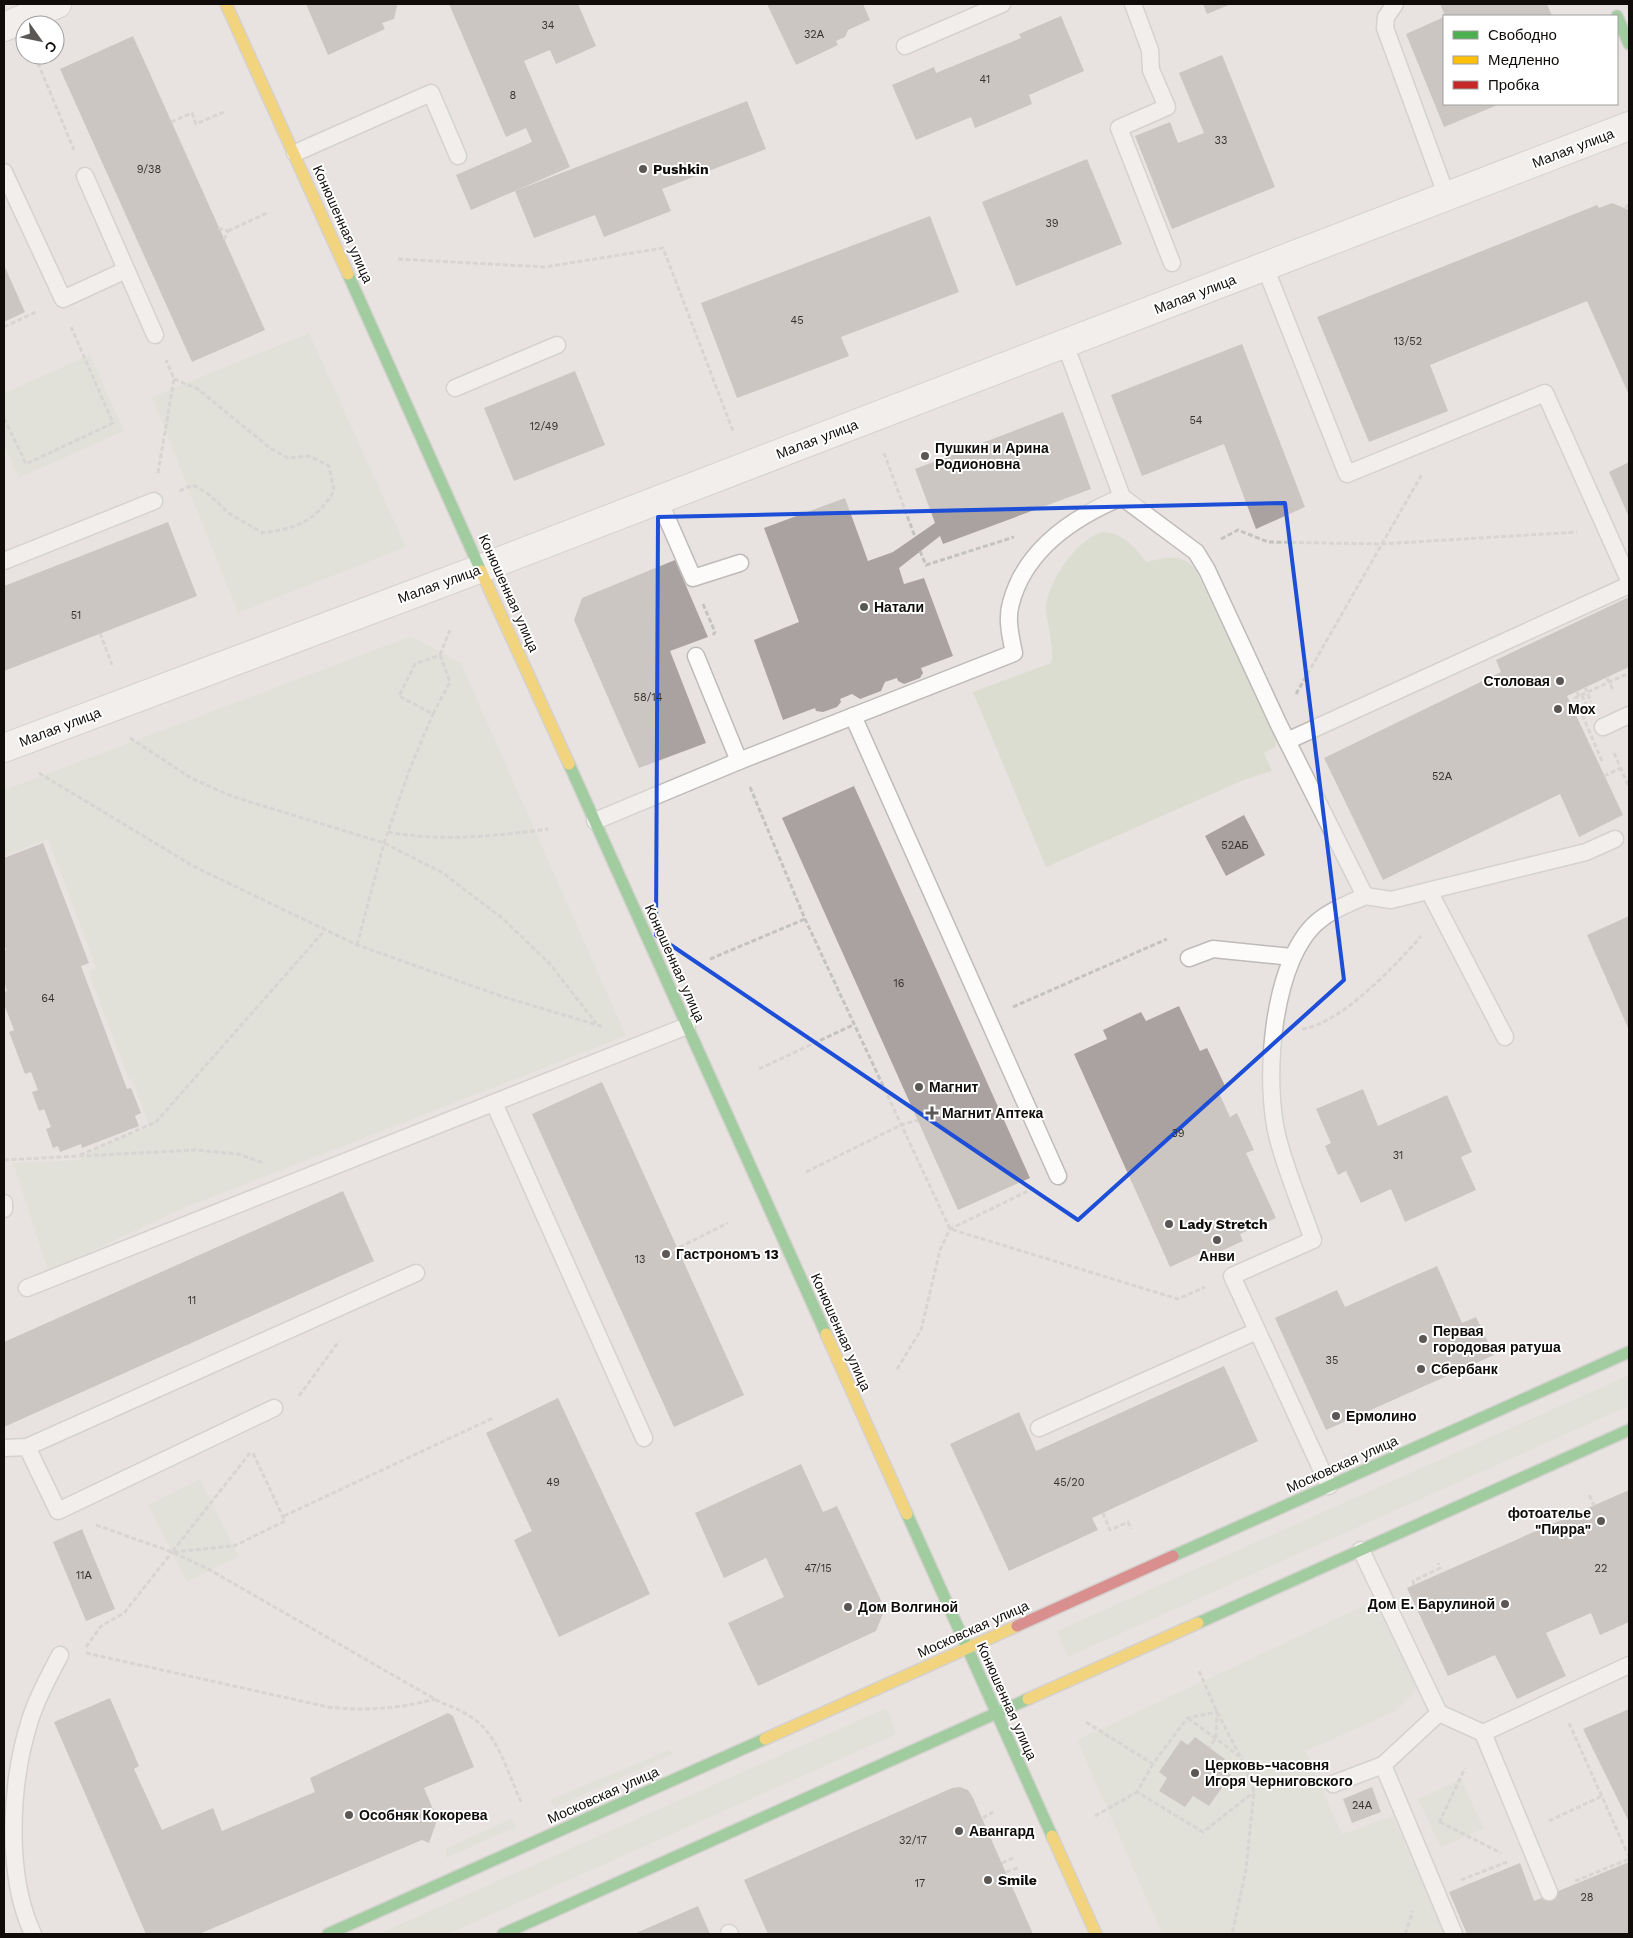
<svg xmlns="http://www.w3.org/2000/svg" width="1633" height="1938" viewBox="0 0 1633 1938" font-family="'Work Sans',sans-serif">
  <style>
    .green { fill: #dbddd1; fill-rule: evenodd }
    .building { fill: #aaa2a0 }
    .lines { fill: none; stroke-linecap: round; stroke-linejoin: round }
    .lane-casing { stroke: #bfbbba; stroke-width: 19 }
    .street-casing { stroke: #bfbbba; stroke-width: 30 }
    .fast-casing { stroke: #bfbbba; stroke-width: 14 }
    .slow-casing { stroke: #bfbbba; stroke-width: 14 }
    .jam-casing { stroke: #bfbbba; stroke-width: 14 }
    .path { stroke: #c4c2c2; stroke-width: 3; stroke-dasharray: 5 2.5; stroke-linecap: butt }
    .lane { stroke: #fcfbfa; stroke-width: 16 }
    .street { stroke: #fcfbfa; stroke-width: 28 }
    .fast { stroke: #4caf50; stroke-width: 11 }
    .slow { stroke: #ffc107; stroke-width: 11 }
    .jam { stroke: #c62828; stroke-width: 11 }
    .path-bridge { stroke: #c4c2c2; stroke-width: 3; stroke-dasharray: 5 2.5; stroke-linecap: butt }
    .marked { fill: none; stroke: #1d4ed8; stroke-width: 4; stroke-linejoin: round }
    .poi-dot { fill: #5b5755; stroke: #fff; stroke-width: 2 }
    .labels { text-anchor: middle; stroke-width: 4; stroke-linejoin: round; paint-order: stroke }
    .number-label { font-size: 11px; fill: #363230 }
    .street-label { font-size: 14px; fill: #0f0c0a; stroke: #fff }
    .poi-label { font-size: 14px; font-weight: bold; fill: #0f0c0a; stroke: #fff; text-anchor: start }
  </style>
  <rect width="100%" height="100%" fill="#e8e3e0"/>
  <g class="green">
    <path d="M309,333L406,547L238,613L152,397Z"/>
    <path d="M90,355L124,431L19,478L4,444V393Z"/>
    <path d="M1103,532C1125,533 1133,547 1147,562C1166,558 1180,552 1195,569L1277,739L1275,747L1264,753L1272,771L1246,779L1046,867L973,692L1051,663C1055,650 1047,624 1046,609C1046,584 1078,537 1103,532Z"/>
    <path d="M411,636L461,663L626,1036L189,1206L48,1271L13,1163L79,1160L105,1144L149,1127L132,1078L129,1080L88,971L96,968L48,839L4,856V790Z"/>
    <path d="M1629,1375V1406L1068,1657L1057,1631Z"/>
    <path d="M200,1479L239,1556L187,1582L148,1505Z"/>
    <path d="M1374,1601L1379,1602C1387,1619 1421,1677 1414,1693L1396,1711L1306,1751L1342,1834L1393,1816L1444,1934H1162L1077,1740ZM1181,1740L1188,1745L1209,1748L1225,1759L1220,1767L1231,1775L1209,1806L1193,1796L1185,1807L1159,1791L1167,1778L1159,1771Z"/>
    <path d="M886,1708L897,1734L448,1934H378Z"/>
    <path d="M669,1750L674,1754L554,1808L550,1800L554,1798Z"/>
    <path d="M1461,1779L1484,1828L1441,1848L1418,1799Z"/>
    <path d="M511,1819L514,1821L516,1827L446,1858V1850L450,1846Z"/>
  </g>
  <g class="building">
    <path d="M306,4H396L397,6L394,19L382,23L385,29L328,55Z"/>
    <path d="M449,4H578L596,46L556,64L550,50L524,61L570,167L471,210L456,175L532,142L526,128L506,137Z"/>
    <path d="M767,4H863L870,20L848,30L845,37L836,41L838,45L796,65Z"/>
    <path d="M1203,4H1231L1207,14Z"/>
    <path d="M1440,4H1547L1552,16H1445Z"/>
    <path d="M1061,16L1084,71L1029,95L1032,104L975,128L971,117L916,140L892,85L934,67L936,73L1021,38L1019,34Z"/>
    <path d="M1444,17V104H1500L1444,127L1406,34Z"/>
    <path d="M133,36L265,330L192,362L60,69Z"/>
    <path d="M1222,55L1275,187L1172,229L1135,136L1170,122L1178,143L1204,133L1179,73Z"/>
    <path d="M747,101L766,149L662,189L671,211L604,237L595,215L534,238L515,191Z"/>
    <path d="M1087,159L1122,244L1016,286L982,202Z"/>
    <path d="M1612,203L1629,210V395L1587,301L1430,365L1448,411L1369,442L1317,317L1597,205L1599,208Z"/>
    <path d="M930,216L959,292L841,337L849,356L737,398L701,303Z"/>
    <path d="M4,265L25,312L4,322Z"/>
    <path d="M1242,344L1305,507L1256,529L1224,444L1142,476L1111,395Z"/>
    <path d="M575,371L605,445L514,481L484,408Z"/>
    <path d="M1063,412L1091,489L943,544L940,536L899,568L904,584L924,578L953,656L921,668L923,673L920,678L904,684L898,681L897,678L885,682L881,691L860,699L852,694L840,699L841,702L837,707L823,712L816,711L815,708L783,720L754,640L799,622L764,528L845,498L868,561L893,552L935,523L915,469Z"/>
    <path d="M1629,462V517L1609,472Z"/>
    <path d="M168,522L197,596L4,671V586Z"/>
    <path d="M675,560L708,637L670,651L706,743L639,768L574,620L582,598Z"/>
    <path d="M1629,597V667L1567,696L1623,815L1579,837L1560,794L1383,880L1324,758L1501,672L1496,660Z"/>
    <path d="M854,786L1030,1178L958,1210L782,818Z"/>
    <path d="M1244,815L1265,855L1226,876L1205,836Z"/>
    <path d="M43,843L89,963L81,966L127,1089L131,1088L141,1113L135,1116L139,1126L82,1148L81,1144L60,1152L58,1146L53,1148L46,1129L51,1127L44,1109L39,1111L32,1092L38,1090L31,1072L25,1074L9,1032L14,1030L4,1004V992L7,991L4,981V951L6,950L4,943V858Z"/>
    <path d="M1629,916V1030L1587,935Z"/>
    <path d="M1179,1006L1200,1051L1207,1048L1226,1088L1218,1091L1230,1117L1237,1113L1254,1150L1246,1153L1276,1218L1240,1234L1243,1241L1204,1259L1201,1253L1170,1267L1074,1054L1107,1039L1103,1030L1141,1012L1146,1021Z"/>
    <path d="M602,1082L744,1395L674,1427L532,1114Z"/>
    <path d="M1363,1089L1378,1126L1447,1095L1472,1152L1461,1157L1476,1190L1405,1222L1391,1189L1361,1203L1346,1171L1338,1175L1325,1146L1331,1143L1316,1109Z"/>
    <path d="M343,1191L374,1261L4,1427V1342Z"/>
    <path d="M1437,1266L1462,1323L1476,1317L1494,1355L1326,1430L1275,1318L1337,1290L1345,1307Z"/>
    <path d="M1224,1366L1258,1441L1092,1518L1098,1530L1009,1571L950,1444L1019,1412L1036,1451Z"/>
    <path d="M558,1398L650,1594L559,1637L514,1540L532,1531L486,1433Z"/>
    <path d="M801,1464L823,1512L837,1506L885,1609L876,1631L758,1686L728,1623L784,1597L766,1558L724,1578L695,1513Z"/>
    <path d="M1629,1490V1622L1600,1635L1591,1613L1546,1633L1566,1676L1517,1699L1495,1655L1448,1676L1407,1588Z"/>
    <path d="M82,1529L115,1609L86,1621L53,1542Z"/>
    <path d="M110,1698L139,1766L134,1769L162,1830L213,1808L222,1831L315,1792L310,1778L448,1713L453,1716L474,1767L424,1788L433,1809L440,1812L429,1843L422,1840L199,1934H146L54,1722Z"/>
    <path d="M1629,1709V1822L1583,1729Z"/>
    <path d="M1195,1737L1225,1759L1220,1767L1231,1775L1209,1806L1193,1796L1185,1807L1159,1791L1167,1778L1159,1772L1181,1740L1188,1745Z"/>
    <path d="M960,1787L968,1790L973,1798L1033,1934H768L744,1880L952,1788Z"/>
    <path d="M1372,1787L1381,1812L1352,1823L1343,1799Z"/>
    <path d="M1629,1862V1934H1467L1449,1892L1520,1863L1534,1901Z"/>
    <path d="M698,1906L710,1934H634Z"/>
  </g>
  <g class="lines">
    <g class="lane-casing">
      <g id="lane">
        <path d="M1133,4L1150,50L1151,70L1167,107L1119,128L1172,263"/>
        <path d="M1395,4L1386,17L1385,28L1447,197"/>
        <path d="M905,46L1002,4"/>
        <path d="M295,153L431,93L458,156"/>
        <path d="M4,172L63,299L126,270"/>
        <path d="M85,176L155,335"/>
        <path d="M1265,267L1347,474L1545,393L1629,580"/>
        <path d="M1065,344L1122,497L1196,552L1207,570L1279,725L1365,896L1391,900L1586,852L1615,839"/>
        <path d="M455,388L557,345"/>
        <path d="M659,500L693,578L740,563"/>
        <path d="M4,561L154,501"/>
        <path d="M696,656L739,761"/>
        <path d="M853,716L1058,1176"/>
        <path d="M1603,727L1629,715"/>
        <path d="M1287,741L1629,585"/>
        <path d="M595,821L739,761L1014,653C1011,638 1006,619 1011,603C1025,550 1074,517 1122,497"/>
        <path d="M1429,891L1505,1037"/>
        <path d="M1189,958L1213,949L1292,957"/>
        <path d="M494,1103L644,1438"/>
        <path d="M4,1203V1209"/>
        <path d="M27,1288L687,1026"/>
        <path d="M1039,1428L1257,1331"/>
        <path d="M27,1447L58,1511L274,1408"/>
        <path d="M4,1448L27,1447L416,1273"/>
        <path d="M1329,1486L1232,1276L1313,1240C1301,1206 1287,1173 1278,1139C1263,1083 1271,956 1321,919C1333,909 1351,903 1365,896"/>
        <path d="M1439,1713L1483,1733L1629,1665"/>
        <path d="M1483,1733L1549,1892"/>
        <path d="M1383,1765L1454,1934"/>
        <path d="M1333,1784L1383,1765L1439,1713L1361,1550"/>
        <path d="M729,1933L730,1934"/>
        <path d="M33,1934C5,1874 10,1783 30,1720C37,1697 49,1676 60,1655"/>
      </g>
    </g>
    <g class="street-casing">
      <g id="street">
        <path d="M4,27L57,4"/>
        <path d="M4,748L482,568L1629,126"/>
      </g>
    </g>
    <g class="fast-casing">
      <g id="fast">
        <path d="M1617,16L1629,44"/>
        <path d="M348,274L481,571"/>
        <path d="M569,764L826,1334"/>
        <path d="M907,1514L1052,1836"/>
        <path d="M1173,1556L1629,1352"/>
        <path d="M1198,1623L1629,1430"/>
        <path d="M328,1934L765,1739"/>
        <path d="M503,1934L1028,1699"/>
      </g>
    </g>
    <g class="slow-casing">
      <g id="slow">
        <path d="M226,4L348,274"/>
        <path d="M481,571L569,764"/>
        <path d="M826,1334L907,1514"/>
        <path d="M1028,1699L1198,1623"/>
        <path d="M765,1739L1017,1626"/>
        <path d="M1052,1836L1096,1934"/>
      </g>
    </g>
    <g class="jam-casing">
      <path id="jam" d="M1017,1626L1173,1556"/>
    </g>
    <g class="path">
      <path d="M35,56L74,150"/>
      <path d="M171,122L192,113L196,124L224,112"/>
      <path d="M1625,208L1629,204"/>
      <path d="M218,228L228,231L224,240"/>
      <path d="M228,231L269,212"/>
      <path d="M398,259L545,267L663,248L733,431"/>
      <path d="M4,327L38,311"/>
      <path d="M174,379L198,389L270,448L288,458L309,456L329,466L334,491C315,522 297,528 263,533L230,514L207,493L193,485L179,491"/>
      <path d="M4,418L26,464L113,423L71,327"/>
      <path d="M884,453L915,537"/>
      <path d="M158,473L174,379L166,360"/>
      <path d="M1221,539L1238,530L1268,542L1382,544L1577,532"/>
      <path d="M920,551L926,565L1014,537"/>
      <path d="M703,604L715,632L713,635"/>
      <path d="M100,633L112,665"/>
      <path d="M440,655L450,682L433,714L399,696L415,664Z"/>
      <path d="M440,655L450,630"/>
      <path d="M1607,678L1613,690"/>
      <path d="M1585,687L1591,702"/>
      <path d="M1577,692L1579,697"/>
      <path d="M1296,694L1422,474"/>
      <path d="M1582,695L1586,704"/>
      <path d="M130,738L191,778L231,796L384,843L443,873L502,918L550,964L596,1023"/>
      <path d="M1614,753L1629,787"/>
      <path d="M39,773L193,866L357,945L504,997L604,1027"/>
      <path d="M1604,776L1621,768"/>
      <path d="M750,787L805,919L950,1229L1178,1299L1205,1287"/>
      <path d="M388,832C440,842 496,836 548,829"/>
      <path d="M357,945L384,843L409,771L433,714"/>
      <path d="M710,959L805,919"/>
      <path d="M1013,1007L1167,939"/>
      <path d="M1302,1029C1341,1024 1396,965 1421,936"/>
      <path d="M759,1069L853,1025"/>
      <path d="M80,1155L156,1122L325,930"/>
      <path d="M4,1160L195,1150L238,1154L264,1163"/>
      <path d="M806,1172L901,1125L918,1120"/>
      <path d="M666,1254L728,1223"/>
      <path d="M897,1369L921,1330L940,1250L950,1229L1034,1188"/>
      <path d="M299,1396L339,1341"/>
      <path d="M250,1453L172,1552L234,1546L285,1521L252,1451"/>
      <path d="M1589,1495L1594,1505"/>
      <path d="M1103,1513L1110,1530L1128,1522L1131,1529"/>
      <path d="M284,1516L493,1418"/>
      <path d="M96,1525L172,1552L210,1570L440,1702C455,1708 470,1714 481,1725C499,1741 511,1780 521,1802"/>
      <path d="M1414,1585L1413,1581L1440,1568L1438,1563"/>
      <path d="M86,1647L101,1626L124,1613L172,1552"/>
      <path d="M86,1653L328,1707C365,1711 399,1709 435,1699"/>
      <path d="M1199,1671L1217,1712L1241,1758L1254,1791L1246,1869L1232,1934"/>
      <path d="M1188,1718L1239,1756"/>
      <path d="M1086,1722L1153,1764L1187,1718L1217,1712L1216,1738L1209,1748"/>
      <path d="M1569,1723L1629,1857"/>
      <path d="M1153,1764L1137,1792L1203,1832L1254,1792"/>
      <path d="M1095,1816L1137,1792"/>
      <path d="M983,1818L993,1812"/>
      <path d="M1549,1821L1602,1796"/>
      <path d="M1440,1822L1501,1853"/>
      <path d="M1439,1823L1465,1768"/>
      <path d="M1002,1863L1013,1858"/>
      <path d="M1006,1872L1018,1868"/>
      <path d="M1461,1880L1507,1862"/>
      <path d="M1575,1881L1629,1859"/>
      <path d="M1405,1934L1413,1911"/>
    </g>
    <use href="#lane" class="lane"/>
    <use href="#street" class="street"/>
    <use href="#fast" class="fast"/>
    <use href="#slow" class="slow"/>
    <use href="#jam" class="jam"/>
    <path class="path-bridge" d="M1602,761L1575,698L1629,673"/>
  </g>
  <path d="M0 0H1633V1938H0ZM1285,503L1344,980L1078,1220L656,935L658,517Z" fill="#e8e3e0" fill-opacity=".55" fill-rule="evenodd"/>
  <path class="marked" d="M1285,503L1344,980L1078,1220L656,935L658,517Z"/>
  <g class="poi-dot">
    <circle cx="643" cy="169" r="5"/>
    <circle cx="925" cy="456" r="5"/>
    <circle cx="864" cy="607" r="5"/>
    <circle cx="1560" cy="681" r="5"/>
    <circle cx="1558" cy="709" r="5"/>
    <circle cx="919" cy="1087" r="5"/>
    <path d="M929.5 1105.5h5v5h5v5h-5v5h-5v-5h-5v-5h5z"/>
    <circle cx="1169" cy="1224" r="5"/>
    <circle cx="1217" cy="1240" r="5"/>
    <circle cx="666" cy="1254" r="5"/>
    <circle cx="1423" cy="1339" r="5"/>
    <circle cx="1421" cy="1369" r="5"/>
    <circle cx="1336" cy="1416" r="5"/>
    <circle cx="1601" cy="1521" r="5"/>
    <circle cx="1505" cy="1604" r="5"/>
    <circle cx="848" cy="1607" r="5"/>
    <circle cx="1195" cy="1773" r="5"/>
    <circle cx="349" cy="1815" r="5"/>
    <circle cx="959" cy="1831" r="5"/>
    <circle cx="988" cy="1880" r="5"/>
  </g>
  <g class="labels">
    <g class="number-label">
      <text x="548" y="29">34</text>
      <text x="814" y="38">32А</text>
      <text x="985" y="83">41</text>
      <text x="513" y="99">8</text>
      <text x="1221" y="144">33</text>
      <text x="149" y="173">9/38</text>
      <text x="1052" y="227">39</text>
      <text x="797" y="324">45</text>
      <text x="1408" y="345">13/52</text>
      <text x="1196" y="424">54</text>
      <text x="544" y="430">12/49</text>
      <text x="76" y="619">51</text>
      <text x="648" y="701">58/14</text>
      <text x="1442" y="780">52А</text>
      <text x="1235" y="849">52АБ</text>
      <text x="899" y="987">16</text>
      <text x="48" y="1002">64</text>
      <text x="1178" y="1137">39</text>
      <text x="1398" y="1159">31</text>
      <text x="640" y="1263">13</text>
      <text x="192" y="1304">11</text>
      <text x="1332" y="1364">35</text>
      <text x="553" y="1486">49</text>
      <text x="1069" y="1486">45/20</text>
      <text x="818" y="1572">47/15</text>
      <text x="1601" y="1572">22</text>
      <text x="84" y="1579">11А</text>
      <text x="1362" y="1809">24А</text>
      <text x="913" y="1844">32/17</text>
      <text x="920" y="1887">17</text>
      <text x="1587" y="1901">28</text>
    </g>
    <g class="street-label">
      <text transform="translate(1573 148) rotate(-21)" y="5">Малая улица</text>
      <text transform="translate(343 224) rotate(66)" y="5">Конюшенная улица</text>
      <text transform="translate(1195 294) rotate(-21)" y="5">Малая улица</text>
      <text transform="translate(817 439) rotate(-21)" y="5">Малая улица</text>
      <text transform="translate(439 584) rotate(-20)" y="5">Малая улица</text>
      <text transform="translate(509 593) rotate(66)" y="5">Конюшенная улица</text>
      <text transform="translate(60 727) rotate(-21)" y="5">Малая улица</text>
      <text transform="translate(675 963) rotate(66)" y="5">Конюшенная улица</text>
      <text transform="translate(841 1332) rotate(66)" y="5">Конюшенная улица</text>
      <text transform="translate(1342 1464) rotate(-24)" y="5">Московская улица</text>
      <text transform="translate(973 1629) rotate(-24)" y="5">Московская улица</text>
      <text transform="translate(1007 1701) rotate(66)" y="5">Конюшенная улица</text>
      <text transform="translate(603 1795) rotate(-24)" y="5">Московская улица</text>
    </g>
    <g class="poi-label">
      <text x="653" y="174">Pushkin</text>
      <text x="935" y="453">Пушкин и Арина<tspan x="935" dy="16">Родионовна</tspan></text>
      <text x="874" y="612">Натали</text>
      <text x="1550" y="686" text-anchor="end">Столовая</text>
      <text x="1568" y="714">Мох</text>
      <text x="929" y="1092">Магнит</text>
      <text x="942" y="1118">Магнит Аптека</text>
      <text x="1179" y="1229">Lady Stretch</text>
      <text x="676" y="1259">Гастрономъ 13</text>
      <text x="1217" y="1261" text-anchor="middle">Анви</text>
      <text x="1433" y="1336">Первая<tspan x="1433" dy="16">городовая ратуша</tspan></text>
      <text x="1431" y="1374">Сбербанк</text>
      <text x="1346" y="1421">Ермолино</text>
      <text x="1591" y="1518" text-anchor="end">фотоателье<tspan x="1591" dy="16">"Пирра"</tspan></text>
      <text x="1495" y="1609" text-anchor="end">Дом Е. Барулиной</text>
      <text x="858" y="1612">Дом Волгиной</text>
      <text x="1205" y="1770">Церковь-часовня<tspan x="1205" dy="16">Игоря Черниговского</tspan></text>
      <text x="359" y="1820">Особняк Кокорева</text>
      <text x="969" y="1836">Авангард</text>
      <text x="998" y="1885">Smile</text>
    </g>
  </g>
  <rect width="1633" height="1938" fill="none" stroke="#0f0c0a" stroke-width="10"/>
  <rect x="1443" y="15" width="175" height="90" fill="#ffffff" stroke="#9f9e9d"/>
  <rect x="1453" y="31" width="25" height="8" fill="#4caf50" stroke="#9f9e9d"/>
  <text x="1488" y="40" font-size="15" fill="#0f0c0a">Свободно</text>
  <rect x="1453" y="56" width="25" height="8" fill="#ffc107" stroke="#9f9e9d"/>
  <text x="1488" y="65" font-size="15" fill="#0f0c0a">Медленно</text>
  <rect x="1453" y="81" width="25" height="8" fill="#c62828" stroke="#9f9e9d"/>
  <text x="1488" y="90" font-size="15" fill="#0f0c0a">Пробка</text>
  <g transform="translate(40 40) rotate(123)"><circle r="24" fill="#ffffff" stroke="#9f9e9d"/>
  <path d="M0-4L9 19L0 12L-9 19Z" fill="#5b5755"/>
  <text y="-8" font-size="14" font-weight="bold" text-anchor="middle" fill="#0f0c0a">С</text>
  </g>
</svg>
